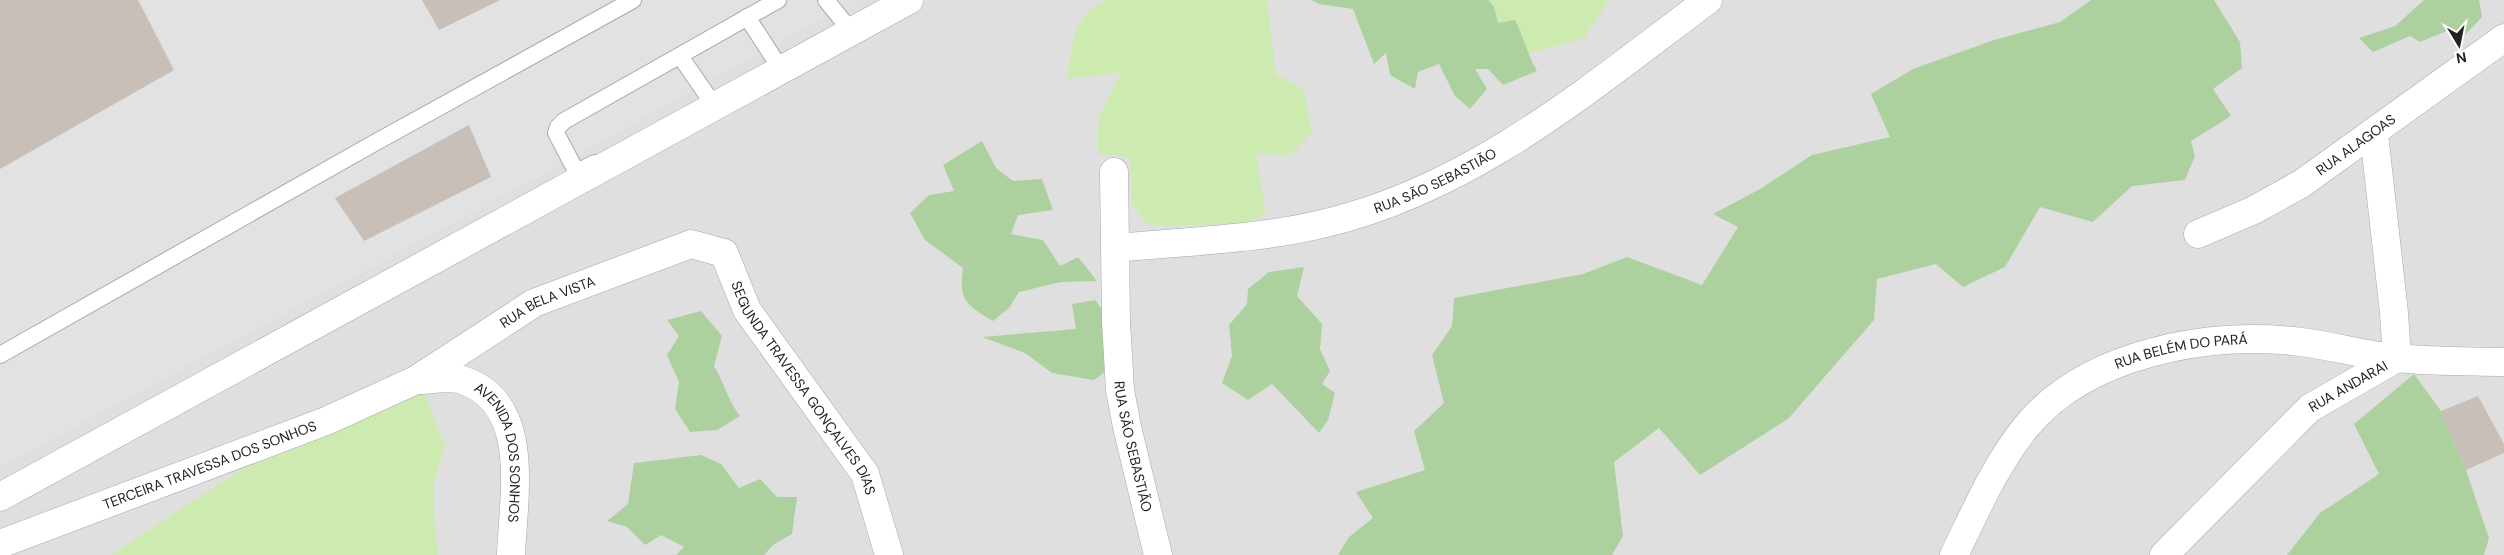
<svg xmlns="http://www.w3.org/2000/svg" width="2504" height="555" viewBox="0 0 2504 555" font-family="'DM Sans',sans-serif">
  <style>
    .residential { fill: #e0dfdf }
    .grass { fill: #cdebb0 }
    .forest { fill: #add19e }
    .parking { fill: #e2e2e2 }
    .building { fill: #c7bfb8 }
    .lines { fill: none; stroke-linecap: round; stroke-linejoin: round }
    .service-casing { stroke: #a9a9a9; stroke-width: 18 }
    .minor-casing { stroke: #a9a9a9; stroke-width: 29 }
    .service { stroke: #fff; stroke-width: 16 }
    .minor { stroke: #fff; stroke-width: 28 }
    .labels { text-anchor: middle; stroke-width: 4; stroke-linejoin: round; paint-order: stroke }
    .street-label { font-size: 14px; fill: #222; stroke: #fff }
  </style>
  <rect width="100%" height="100%" fill="#f2efe9"/>
  <rect class="residential" x="0" y="0" width="2504" height="555"/>
  <g class="grass">
    <path d="M1107,0H1267L1276,74L1304,89L1312,133L1290,155L1256,154L1266,213L1244,224L1148,226L1132,205L1130,158L1097,153L1099,116L1121,73L1067,79C1073,45 1070,16 1107,0Z"/>
    <path d="M1488,0H1609L1584,38L1527,54L1524,39L1498,23L1494,8Z"/>
    <path d="M421,385L445,446L434,481V515L438,555H111L280,444L337,401Z"/>
  </g>
  <g class="forest">
    <path d="M1311,0H1488L1494,7L1498,23L1515,20C1524,37 1527,54 1537,71L1503,85L1488,69H1475L1487,89L1470,109L1455,96L1439,64L1418,72L1415,89L1390,75L1386,53L1374,64L1353,9L1319,4Z"/>
    <path d="M2091,0H2214L2240,42L2242,68L2213,89L2231,116L2191,141L2195,156L2185,180L2132,186L2093,222L2040,207L2005,267L1963,287L1936,264L1877,279L1874,320L1788,419L1700,475L1659,428L1614,462L1623,536L1612,555H1338L1349,537L1373,518L1356,492L1425,470L1414,431L1444,403L1432,355L1452,326L1454,298L1583,274L1627,257L1702,285L1738,227L1713,214L1760,189L1812,155L1890,137L1871,94L1913,69L1994,40L2060,22Z"/>
    <path d="M2424,0H2479L2482,17L2462,38L2449,30L2420,42L2410,36L2373,52L2359,38L2395,26Z"/>
    <path d="M982,141L996,168L1013,181L1042,179L1053,210L1018,215L1011,234L1043,240L1060,266L1078,257L1097,281L1061,282L1019,292L1009,308L993,321C967,305 958,301 963,268L925,240L910,213L929,195L954,191L943,165Z"/>
    <path d="M1304,267L1297,296L1322,324L1320,349L1330,371L1322,384L1335,393L1328,420L1319,433L1272,384L1248,400L1222,383L1232,356L1229,325L1247,304L1248,289L1269,272Z"/>
    <path d="M1095,300L1111,322L1112,367L1094,380L1052,373L1025,353L982,337L1076,329L1072,304Z"/>
    <path d="M701,311L722,336L714,366C724,382 728,401 740,416L717,430L690,432L675,409L679,382L667,355L679,336L667,320Z"/>
    <path d="M2414,374L2441,411L2466,470L2489,538L2484,555H2287L2320,513L2379,474L2354,424Z"/>
    <path d="M701,455L721,464L739,488L760,479L777,497H797L792,534L773,545L764,555H676L684,547L661,535L645,545L627,527L607,521L628,504L634,463Z"/>
  </g>
  <path class="parking" d="M140,0H422L439,30L500,0H854L531,181L0,467V169L174,70Z"/>
  <g class="building">
    <path d="M0,0H138L174,70L0,169Z"/>
    <path d="M422,0H500L439,30Z"/>
    <path d="M469,125L491,177L364,241L335,198Z"/>
    <path d="M2478,396L2504,444V453L2466,470L2441,411Z"/>
  </g>
  <g class="lines">
    <g class="service-casing">
      <g id="service">
        <path d="M826,0L843,21"/>
        <path d="M747,17L775,60"/>
        <path d="M680,56L709,98"/>
        <path d="M595,163L583,169H575L556,133L558,127L564,121L778,0"/>
        <path d="M0,355L369,146L633,0"/>
      </g>
    </g>
    <g class="minor-casing">
      <g id="minor">
        <path id="s1" d="M1114,172L1116,322L1120,390L1127,427L1158,555"/>
        <path id="s2" d="M2198,234L2254,210L2301,184L2504,38"/>
        <path id="s3" d="M1117,248C1186,241 1258,240 1326,223C1473,188 1590,88 1708,0"/>
        <path id="s4" d="M416,380C429,380 449,376 462,380C533,402 513,498 511,555"/>
        <path d="M0,497L909,0"/>
        <path id="s5" d="M0,544L326,421L416,380L534,303L691,244L724,253L747,310L865,474L889,555"/>
        <path id="s6" d="M1954,555C1976,511 1995,465 2026,427C2086,353 2211,330 2301,342C2334,346 2366,356 2398,358C2433,362 2469,361 2504,362"/>
        <path id="s7" d="M2164,555L2310,408L2397,358L2394,313L2374,134"/>
      </g>
    </g>
    <use href="#service" class="service"/>
    <use href="#minor" class="minor"/>
  </g>
  <g class="labels">
    <g class="street-label">
      <text dy="5" stroke="none"><textPath href="#s2" startOffset="182">RUA ALAGOAS</textPath></text>
      <text dy="5" stroke="none"><textPath href="#s3" startOffset="328">RUA SÃO SEBASTIÃO</textPath></text>
      <text dy="5" stroke="none"><textPath href="#s5" startOffset="601">RUA BELA VISTA</textPath></text>
      <text dy="5" stroke="none"><textPath href="#s6" startOffset="325">RUA BELÉM DO PARÁ</textPath></text>
      <text dy="5" stroke="none"><textPath href="#s5" startOffset="948">SEGUNDA TRAVESSA GONÇALVES DIAS</textPath></text>
      <text dy="5" stroke="none"><textPath href="#s7" startOffset="251">RUA ANDARAI</textPath></text>
      <text dy="5" stroke="none"><textPath href="#s1" startOffset="276">RUA SÃO SEBASTIÃO</textPath></text>
      <text dy="5" stroke="none"><textPath href="#s4" startOffset="136">AVENIDA DOS SONHOS</textPath></text>
      <text dy="5" stroke="none"><textPath href="#s5" startOffset="224">TERCEIRA TRAVESSA DOS SONHOS</textPath></text>
    </g>
  </g>
  <g transform="translate(2459 45) rotate(170)" stroke="#ffffff" stroke-width="4" paint-order="stroke">
  <path d="M0-4L9 19L0 12L-9 19Z" fill="#222222"/>
  <text y="-8" font-size="14" font-weight="bold" text-anchor="middle" fill="#222222">N</text>
  </g>
</svg>
